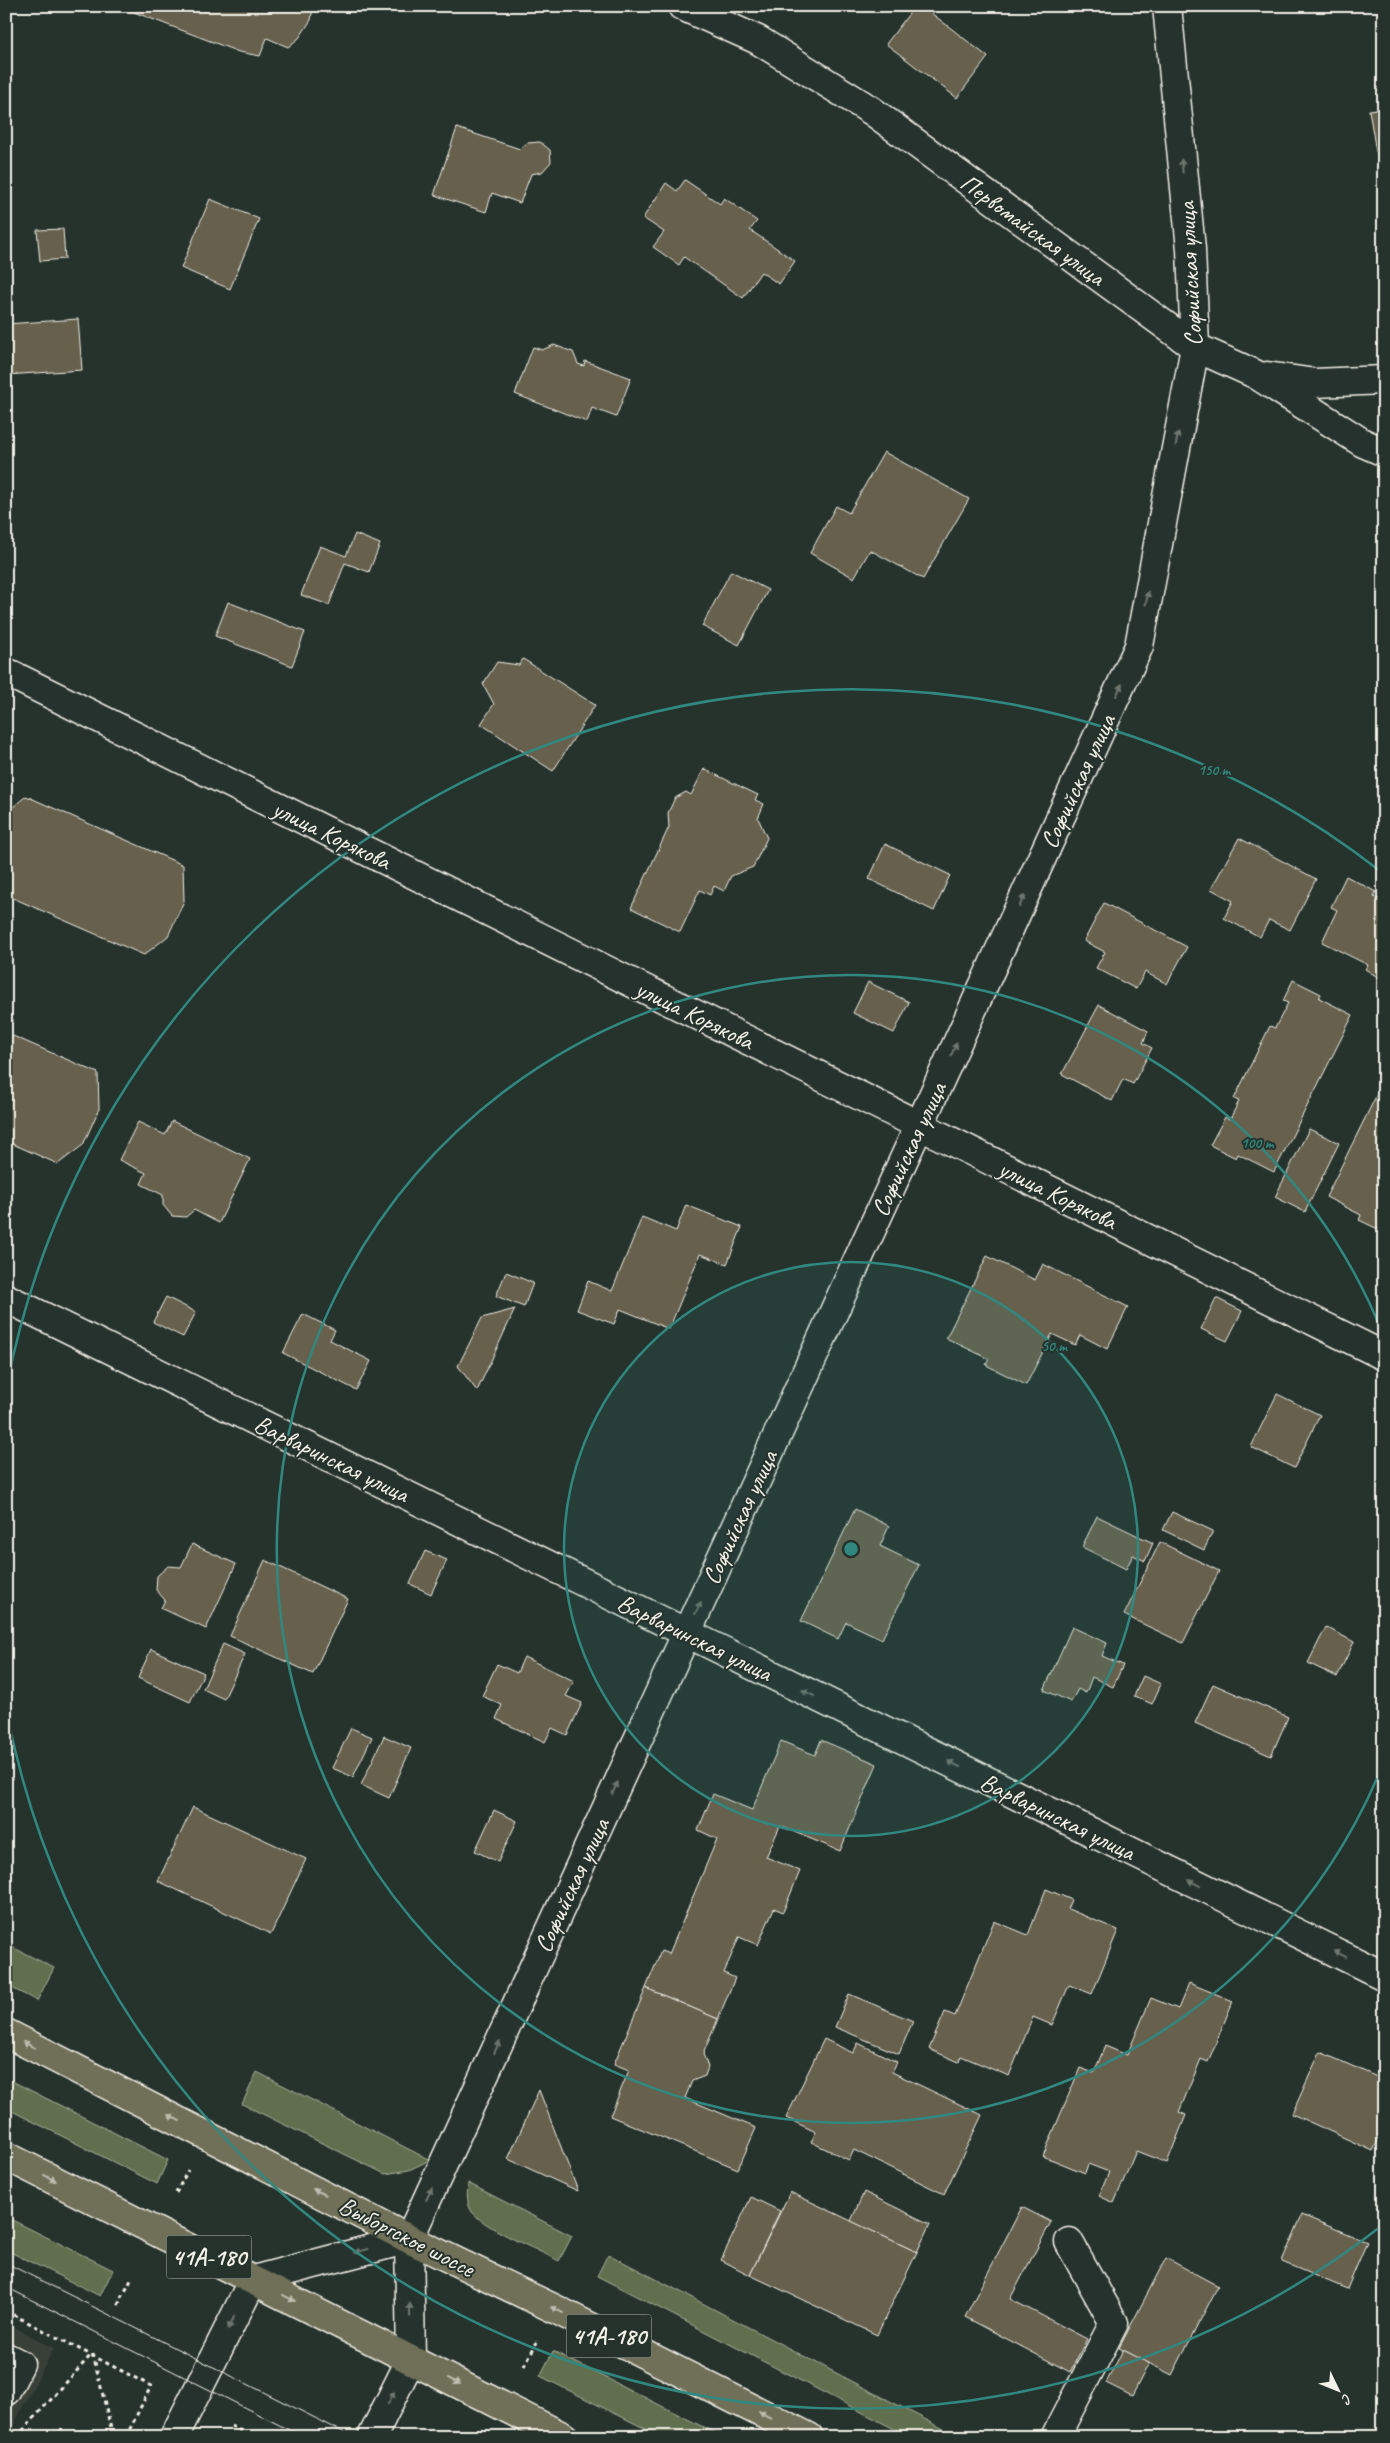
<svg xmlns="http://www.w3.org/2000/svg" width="1390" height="2443" viewBox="0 0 1390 2443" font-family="Caveat,sans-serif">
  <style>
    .built { fill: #394037 }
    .green { fill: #606f50; stroke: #aab09c }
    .building { fill: #66604e; stroke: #f4f1e8 }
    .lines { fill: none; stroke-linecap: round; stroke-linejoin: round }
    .minor-casing { stroke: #f4f1e8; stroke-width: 31 }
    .major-casing { stroke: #f4f1e8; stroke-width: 31 }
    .path { stroke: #f4f1e8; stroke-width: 3; stroke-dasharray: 4 4; stroke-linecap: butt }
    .minor { stroke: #26332d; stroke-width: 28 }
    .major { stroke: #706f59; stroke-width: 28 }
    .tram { stroke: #f4f1e8; stroke-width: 1 }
    .oneway { fill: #6e766e }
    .oneway2 { fill: #bfbdaf }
    .ring { fill: none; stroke: #318880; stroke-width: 2.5 }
    .labels { text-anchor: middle; stroke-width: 4; stroke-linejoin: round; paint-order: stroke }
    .shield { fill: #26332d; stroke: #b6b8b0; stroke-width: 1 }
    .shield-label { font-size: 24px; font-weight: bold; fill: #f4f1e8 }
    .street-label { font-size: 25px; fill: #f4f1e8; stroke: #26332d }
    .centre { fill: #318880; stroke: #26332d; stroke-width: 2.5 }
    .ring-label { font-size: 15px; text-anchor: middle; font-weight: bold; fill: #318880; stroke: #26332d; stroke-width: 4; stroke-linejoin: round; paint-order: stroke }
  </style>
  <rect width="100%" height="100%" fill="#26332d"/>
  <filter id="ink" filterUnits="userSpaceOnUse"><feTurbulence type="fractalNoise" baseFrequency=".02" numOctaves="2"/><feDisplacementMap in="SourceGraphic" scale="10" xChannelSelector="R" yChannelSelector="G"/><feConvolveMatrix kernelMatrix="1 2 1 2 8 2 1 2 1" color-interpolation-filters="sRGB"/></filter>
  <g filter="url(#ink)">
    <path class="built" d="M6,2323L54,2348L7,2437H6Z"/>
    <g class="green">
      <path d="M6,1944L54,1968L37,2001L6,1985Z"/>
      <path d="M257,2072L430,2160L409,2170L385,2174L242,2104Z"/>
      <path d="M6,2078L168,2160L157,2184L6,2108Z"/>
      <path d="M468,2183L572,2236L559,2261C537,2249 489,2231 473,2213C466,2205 467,2193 468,2183Z"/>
      <path d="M6,2217L113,2270L100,2296L6,2250Z"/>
      <path d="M608,2254L959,2437H910L597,2276Z"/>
      <path d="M553,2351L723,2437H662L540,2376Z"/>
    </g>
    <g class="building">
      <path d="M118,6H313L311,20L299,38L288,47L267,38L260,56L239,52Z"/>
      <path d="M915,6H922L988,57L957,98L886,44Z"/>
      <path d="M1384,108V151L1376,152L1369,110Z"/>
      <path d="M457,128L520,149L527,143L540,142L550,150L551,162L542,172L531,174L520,203L492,193L486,212L434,195Z"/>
      <path d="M685,180L720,204L724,198L757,221L750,230L795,261L779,284L761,272L743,298L684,257L679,265L653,247L664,232L643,218L666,183L677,191Z"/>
      <path d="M210,199L259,219L230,289L181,268Z"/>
      <path d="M63,229L65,259L40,261L37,230Z"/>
      <path d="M78,319L82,370L6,375V324Z"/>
      <path d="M554,345L573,352L578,364L584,366L585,361L631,378L616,417L592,408L587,422L515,394L533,347L542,350Z"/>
      <path d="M884,452L969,499L923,579L870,550L854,578L810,553L836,506L849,513Z"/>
      <path d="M355,534L380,544L369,572L345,563L329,605L301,595L320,546L346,556Z"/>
      <path d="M731,571L768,590L739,645L702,626Z"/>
      <path d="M228,602L305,632L292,666L215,636Z"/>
      <path d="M523,659L595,705L553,771L481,724L494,704L483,684L497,662L519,665Z"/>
      <path d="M704,769L758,795L755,800L764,804L758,818L767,838L753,867L731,876L724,891L714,886L710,895L700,890L680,932L631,908L669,827L668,813L675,798L686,792L691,795Z"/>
      <path d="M26,796L183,865L184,901L168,936L144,955L6,895V813Z"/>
      <path d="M1239,838L1316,879L1290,930L1269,920L1260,937L1224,918L1233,901L1211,889Z"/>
      <path d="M885,844L950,875L934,911L869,879Z"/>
      <path d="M1346,876L1376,892L1374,896L1384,902V981L1365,969L1368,965L1322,942L1337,910L1331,907Z"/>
      <path d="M1104,903L1187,947L1167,984L1145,972L1136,989L1096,968L1105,952L1084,941Z"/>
      <path d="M1293,980L1321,994L1319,998L1353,1015L1274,1172L1238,1154L1236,1158L1210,1145L1225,1117L1230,1119L1239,1101L1234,1099L1270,1026L1275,1028L1288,1003L1283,1001Z"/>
      <path d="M868,982L909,1002L894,1033L853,1013Z"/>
      <path d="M1099,1005L1148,1031L1143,1043L1152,1048L1133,1084L1123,1079L1112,1101L1062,1074Z"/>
      <path d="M6,1033L98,1073L99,1109L83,1145L58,1164L6,1141Z"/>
      <path d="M1384,1080V1232L1359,1220L1361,1215L1326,1197Z"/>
      <path d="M172,1121L250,1159L219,1223L194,1210L186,1217L172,1216L163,1205V1195L141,1184L146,1173L119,1160L138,1122L165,1135Z"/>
      <path d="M1309,1129L1339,1143L1305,1212L1275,1197Z"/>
      <path d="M686,1205L742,1227L727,1264L700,1254L669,1329L620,1309L614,1324L577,1310L588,1281L612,1291L642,1217L676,1231Z"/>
      <path d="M987,1256L1035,1280L1043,1264L1128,1307L1107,1349L1080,1335L1075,1345L1052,1334L1026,1385L986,1365L989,1359L946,1338Z"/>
      <path d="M506,1272L533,1283L524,1307L496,1296Z"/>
      <path d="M166,1297L196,1312L183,1337L153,1322Z"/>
      <path d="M1216,1298L1242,1311L1227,1341L1201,1329Z"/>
      <path d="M515,1309L477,1391L458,1366L482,1318Z"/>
      <path d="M303,1314L335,1330L330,1340L371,1361L356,1390L283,1353Z"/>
      <path d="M1277,1394L1320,1415L1294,1468L1251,1447Z"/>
      <path d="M855,1509L889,1526L880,1546L919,1565L882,1639L846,1622L838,1639L801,1621Z"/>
      <path d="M1172,1512L1213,1531L1204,1550L1163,1530Z"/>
      <path d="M1097,1516L1153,1543L1145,1561L1133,1555L1126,1569L1082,1547Z"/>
      <path d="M1160,1542L1219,1571L1183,1643L1124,1615Z"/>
      <path d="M192,1544L236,1564L206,1629L161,1608L165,1600L156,1590L157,1576L168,1566L181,1567Z"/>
      <path d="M425,1551L447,1560L431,1594L410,1584Z"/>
      <path d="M265,1560L348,1599L313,1674L230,1636Z"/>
      <path d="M1072,1627L1107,1643L1102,1656L1123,1665L1113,1687L1092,1677L1086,1693L1078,1689L1071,1702L1044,1690Z"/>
      <path d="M1326,1627L1354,1642L1337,1677L1308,1663Z"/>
      <path d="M223,1644L245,1654L224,1699L203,1689Z"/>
      <path d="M151,1649L204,1673L190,1702L138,1678Z"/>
      <path d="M524,1657L574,1681L566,1696L582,1703L567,1735L552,1728L545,1742L496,1719L502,1705L482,1696L497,1664L517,1673Z"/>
      <path d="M1143,1676L1161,1684L1152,1704L1134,1696Z"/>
      <path d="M1213,1684L1288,1717L1271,1756L1195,1723Z"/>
      <path d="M351,1728L372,1737L353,1777L332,1768Z"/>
      <path d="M384,1736L411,1748L389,1798L361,1785Z"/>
      <path d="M821,1740L877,1764L840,1851L780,1826L766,1857L800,1871L783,1912L774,1908L758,1945L739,1937L724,1973L735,1978L718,2019L646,1988L661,1951L669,1954L717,1839L698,1830L713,1794L752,1810L781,1741L815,1755Z"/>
      <path d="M193,1807L306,1859L271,1934L158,1881Z"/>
      <path d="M494,1810L517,1821L498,1862L475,1851Z"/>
      <path d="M1046,1889L1072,1900L1068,1909L1118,1930L1092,1994L1069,1985L1052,2025L1033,2017L1009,2076L961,2056L959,2062L929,2049L945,2012L955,2016L994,1921L1028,1935Z"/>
      <path d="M1189,1983L1233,2001L1208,2062L1201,2059L1179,2112L1186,2115L1167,2163L1136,2151L1114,2203L1099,2196L1109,2172L1088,2164L1085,2173L1043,2156L1080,2068L1094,2073L1105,2046L1127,2055L1151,1998L1178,2009Z"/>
      <path d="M646,1988L718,2019L703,2054L708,2067L705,2076L692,2081L685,2098L756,2128L738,2169L610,2116L629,2070L614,2064Z"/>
      <path d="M849,1994L913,2021L899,2054L835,2027Z"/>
      <path d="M824,2039L853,2053L858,2043L897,2062L892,2072L982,2115L944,2194L854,2150L849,2160L811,2142L816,2132L786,2118Z"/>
      <path d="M1320,2052L1384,2080V2128L1373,2151L1292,2114Z"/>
      <path d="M539,2090L578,2191L508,2159Z"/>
      <path d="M790,2192L917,2252L877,2335L750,2275Z"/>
      <path d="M864,2192L930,2224L917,2252L851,2221Z"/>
      <path d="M751,2197L780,2211L750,2275L721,2260Z"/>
      <path d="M1022,2207L1051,2222L1010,2299L1087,2339L1070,2372L965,2317Z"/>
      <path d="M1302,2215L1367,2242L1347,2289L1282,2262Z"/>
      <path d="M1166,2258L1218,2286L1172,2375L1119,2348Z"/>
      <path d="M1123,2350L1149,2363L1132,2396L1106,2383Z"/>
    </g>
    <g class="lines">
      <g class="minor-casing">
        <g id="minor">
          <path d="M682,6L758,40L872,111L1195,347L1255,374L1363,443L1384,452"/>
          <path d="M1267,376L1315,383L1384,380"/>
          <path d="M6,672L1384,1356"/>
          <path d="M6,1298L1384,1976"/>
          <path d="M6,2357L20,2364L6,2391"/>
          <path d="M174,2437L253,2280L409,2239"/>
          <path d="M372,2437L411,2359L409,2239L1139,646L1195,347L1191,249L1167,6"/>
          <path d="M1055,2437L1114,2323L1069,2242"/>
        </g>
      </g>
      <g class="major-casing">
        <g id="major">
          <path d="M6,2033L409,2239L553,2308L809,2437"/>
          <path d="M6,2156L564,2437"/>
        </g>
      </g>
      <g class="path">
        <path d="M176,2193L188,2170"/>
        <path d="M118,2305L131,2280"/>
        <path d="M6,2311L151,2386L126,2437"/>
        <path d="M93,2354L113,2437"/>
        <path d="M524,2366L537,2342"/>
        <path d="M231,2426L253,2437"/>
        <path d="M6,2436L8,2437"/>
        <path d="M17,2437L92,2354"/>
      </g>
      <use href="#minor" class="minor"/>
      <use href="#major" class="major"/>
      <g class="tram">
        <path d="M6,2263L353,2437"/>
        <path d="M6,2287L303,2437"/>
      </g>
    </g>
    <defs><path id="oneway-solid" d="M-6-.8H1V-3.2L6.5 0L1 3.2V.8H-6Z" transform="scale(1.25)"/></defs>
    <g class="oneway">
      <use href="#oneway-solid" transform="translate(1182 166) rotate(-96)"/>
      <use href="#oneway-solid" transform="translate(1177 439) rotate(-79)"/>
      <use href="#oneway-solid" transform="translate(1147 598) rotate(-79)"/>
      <use href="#oneway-solid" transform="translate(1119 690) rotate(-65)"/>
      <use href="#oneway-solid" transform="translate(1022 901) rotate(-65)"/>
      <use href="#oneway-solid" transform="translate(954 1049) rotate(-65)"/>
      <use href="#oneway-solid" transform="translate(698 1608) rotate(-65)"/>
      <use href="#oneway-solid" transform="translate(808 1693) rotate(-154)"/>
      <use href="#oneway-solid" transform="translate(954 1764) rotate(-154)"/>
      <use href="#oneway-solid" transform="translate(615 1788) rotate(-65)"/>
      <use href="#oneway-solid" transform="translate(1194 1883) rotate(-154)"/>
      <use href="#oneway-solid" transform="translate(1340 1954) rotate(-154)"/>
      <use href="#oneway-solid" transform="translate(497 2047) rotate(-65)"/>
      <use href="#oneway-solid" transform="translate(429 2194) rotate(-65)"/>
      <use href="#oneway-solid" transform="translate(361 2251) rotate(165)"/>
      <use href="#oneway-solid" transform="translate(410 2310) rotate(-91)"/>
      <use href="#oneway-solid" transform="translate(231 2323) rotate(117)"/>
      <use href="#oneway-solid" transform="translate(391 2398) rotate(-63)"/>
    </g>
    <g class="oneway2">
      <use href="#oneway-solid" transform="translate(29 2045) rotate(-153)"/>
      <use href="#oneway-solid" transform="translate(174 2118) rotate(-153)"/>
      <use href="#oneway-solid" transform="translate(50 2178) rotate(27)"/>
      <use href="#oneway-solid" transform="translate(319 2192) rotate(-153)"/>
      <use href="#oneway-solid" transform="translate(289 2298) rotate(27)"/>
      <use href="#oneway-solid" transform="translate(557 2310) rotate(-154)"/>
      <use href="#oneway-solid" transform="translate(454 2381) rotate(27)"/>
      <use href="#oneway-solid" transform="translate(765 2415) rotate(-153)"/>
    </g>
  </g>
  <circle cx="851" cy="1549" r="287" fill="#318880" fill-opacity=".12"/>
  <g class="ring">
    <circle cx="851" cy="1549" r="287"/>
    <path d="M1383 1764A574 574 0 1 1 1383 1334"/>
    <path d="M1380 2227A860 860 0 0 1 7 1713M7 1385A860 860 0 0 1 1380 871"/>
  </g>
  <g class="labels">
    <g class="shield">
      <rect x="166.5" y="2235.5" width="85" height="43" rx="4"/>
      <rect x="566.5" y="2314.5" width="85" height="43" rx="4"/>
    </g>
    <g class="shield-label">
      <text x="209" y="2265">41А-180</text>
      <text x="609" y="2344">41А-180</text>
    </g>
    <g class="street-label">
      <text transform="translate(1033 229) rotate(36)" y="9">Первомайская улица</text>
      <text transform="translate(1189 274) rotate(-93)" y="9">Софийская улица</text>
      <text transform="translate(1077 781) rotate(-65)" y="9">Софийская улица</text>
      <text transform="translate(332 834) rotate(26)" y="9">улица Корякова</text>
      <text transform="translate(695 1014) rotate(26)" y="9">улица Корякова</text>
      <text transform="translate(908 1149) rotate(-65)" y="9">Софийская улица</text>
      <text transform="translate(1058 1194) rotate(26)" y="9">улица Корякова</text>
      <text transform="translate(332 1458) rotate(26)" y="9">Варваринская улица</text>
      <text transform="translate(739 1517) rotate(-65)" y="9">Софийская улица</text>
      <text transform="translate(695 1637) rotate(26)" y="9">Варваринская улица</text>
      <text transform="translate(1058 1816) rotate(26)" y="9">Варваринская улица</text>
      <text transform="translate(571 1885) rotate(-65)" y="9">Софийская улица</text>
      <text transform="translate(407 2236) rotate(27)" y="9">Выборгское шоссе</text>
    </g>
  </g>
  <circle cx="851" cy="1549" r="8" class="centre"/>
  <g class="ring-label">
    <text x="1214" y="775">150 m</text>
    <text x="1257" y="1148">100 m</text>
    <text x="1054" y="1351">50 m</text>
  </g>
  <rect width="1390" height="2443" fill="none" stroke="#26332d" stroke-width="25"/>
  <rect x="12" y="12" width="1365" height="2418" fill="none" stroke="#f4f1e8" stroke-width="2" filter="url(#ink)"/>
  <g transform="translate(1338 2390) rotate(133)" stroke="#26332d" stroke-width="4" paint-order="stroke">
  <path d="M0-4L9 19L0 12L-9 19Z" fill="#f4f1e8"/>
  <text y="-8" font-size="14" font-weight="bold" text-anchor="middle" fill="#f4f1e8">С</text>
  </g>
</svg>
